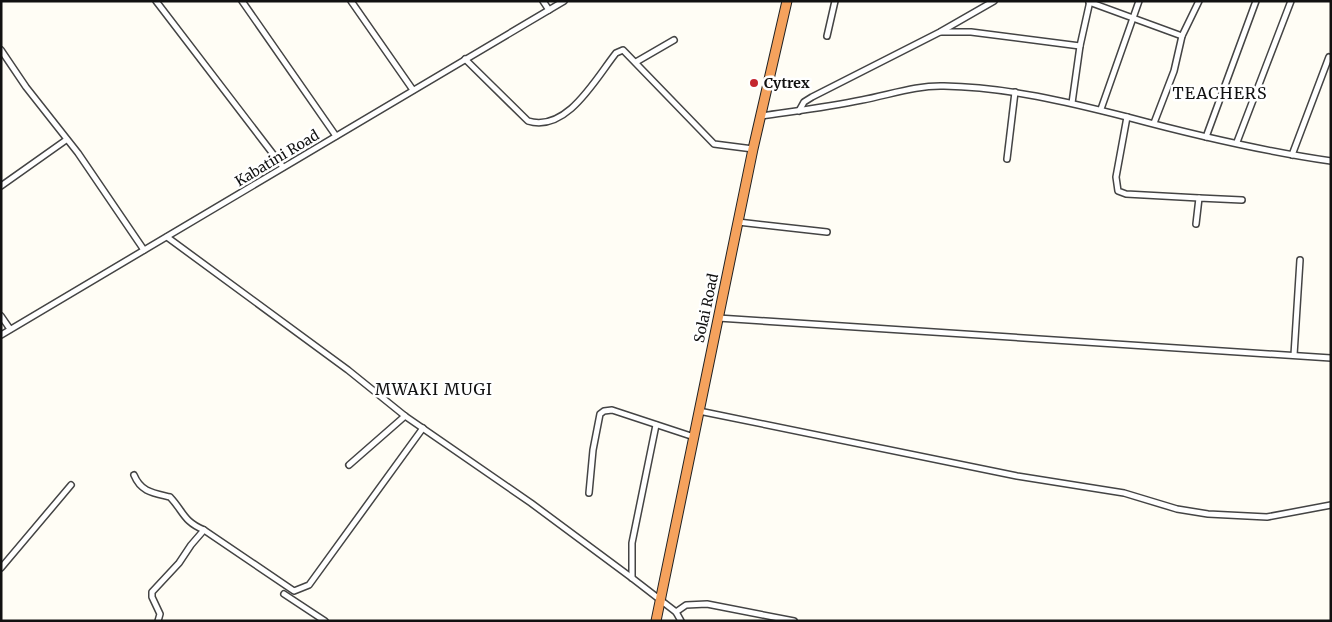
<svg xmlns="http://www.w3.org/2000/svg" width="1332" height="622" viewBox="0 0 1332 622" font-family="Merriweather,serif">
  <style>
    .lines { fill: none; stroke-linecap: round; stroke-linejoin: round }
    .street-casing { stroke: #444; stroke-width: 8 }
    .highway-casing { stroke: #222; stroke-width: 11 }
    .street { stroke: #fff; stroke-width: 5 }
    .highway { stroke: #f5a25d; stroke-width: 9 }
    .poi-dot { fill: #c4262e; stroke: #fff; stroke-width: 2 }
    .labels { text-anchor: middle; stroke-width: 5; stroke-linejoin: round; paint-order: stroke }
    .poi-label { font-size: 14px; font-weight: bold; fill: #111; stroke: #fff; text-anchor: start }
    .street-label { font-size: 14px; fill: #111; stroke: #fff }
    .quarter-label { font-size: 16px; letter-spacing: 1px; fill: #111; stroke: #fff }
  </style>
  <rect width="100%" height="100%" fill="#fffdf5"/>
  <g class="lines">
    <g class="street-casing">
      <g id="street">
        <path d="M156,1L283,167"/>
        <path d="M242,1L336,136"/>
        <path d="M351,1L413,90"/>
        <path d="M543,1L549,10"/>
        <path d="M1089,2L1182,36"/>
        <path d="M941,32H971L1080,46"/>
        <path d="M827,36L835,1"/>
        <path d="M1,50L26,87L78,153L144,250"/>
        <path d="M465,59L528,121C567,133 596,78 616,53L623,50L714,144L753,149"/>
        <path d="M636,62L674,40"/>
        <path d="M1072,103L1080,46L1090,1"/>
        <path d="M1101,109L1139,1"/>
        <path d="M799,111L804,102L812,97L940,32L994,1"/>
        <path d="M761,116C795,111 829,107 862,100C889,95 917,85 944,86C1006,87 1068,102 1127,117C1194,135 1262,151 1331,161"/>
        <path d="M1127,117L1116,177L1118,191L1126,194L1199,198"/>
        <path d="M1154,123L1174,71L1182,36L1199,1"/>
        <path d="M1206,137L1256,1"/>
        <path d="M1237,142L1291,1"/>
        <path d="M1292,155L1329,57"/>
        <path d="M1007,159L1015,92"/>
        <path d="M1,186L66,140"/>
        <path d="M738,222L827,232"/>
        <path d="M1196,224L1199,198L1242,200"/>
        <path d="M167,237L348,370L405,416L531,503L632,578L676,612L681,621"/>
        <path d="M1,316L10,329"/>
        <path d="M718,318L1331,358"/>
        <path d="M1,335L564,1"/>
        <path d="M1294,355L1300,260"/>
        <path d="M699,411L1017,476L1124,493L1177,509L1208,514L1267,517L1331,505"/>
        <path d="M349,465L405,416"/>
        <path d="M134,475C141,492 153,493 170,497C184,512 183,521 204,530L294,591L309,585L423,428"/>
        <path d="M589,493L593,450L600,414L604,411L612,410L694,437"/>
        <path d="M1,568L71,485"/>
        <path d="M632,578V543L656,425"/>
        <path d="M284,594L325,621"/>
        <path d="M676,612L686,605L707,604L794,621"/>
        <path d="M158,621L160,614L152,597V592L179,563L191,545L204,530"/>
      </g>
    </g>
    <g class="highway-casing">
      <path id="highway" d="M656,621L753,149L787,1"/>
    </g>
    <use href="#street" class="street"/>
    <use href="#highway" class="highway"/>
  </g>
  <circle class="poi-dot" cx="754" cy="83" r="5"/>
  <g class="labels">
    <g class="poi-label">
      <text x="764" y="88">Cytrex</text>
    </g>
    <g class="street-label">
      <text transform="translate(277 158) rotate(-31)" y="5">Kabatini Road</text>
      <text transform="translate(706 308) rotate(-78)" y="5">Solai Road</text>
    </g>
    <g class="quarter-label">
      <text x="1220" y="99">TEACHERS</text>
      <text x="434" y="395">MWAKI MUGI</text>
    </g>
  </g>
  <rect width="1332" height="622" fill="none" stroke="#111111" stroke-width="5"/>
</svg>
